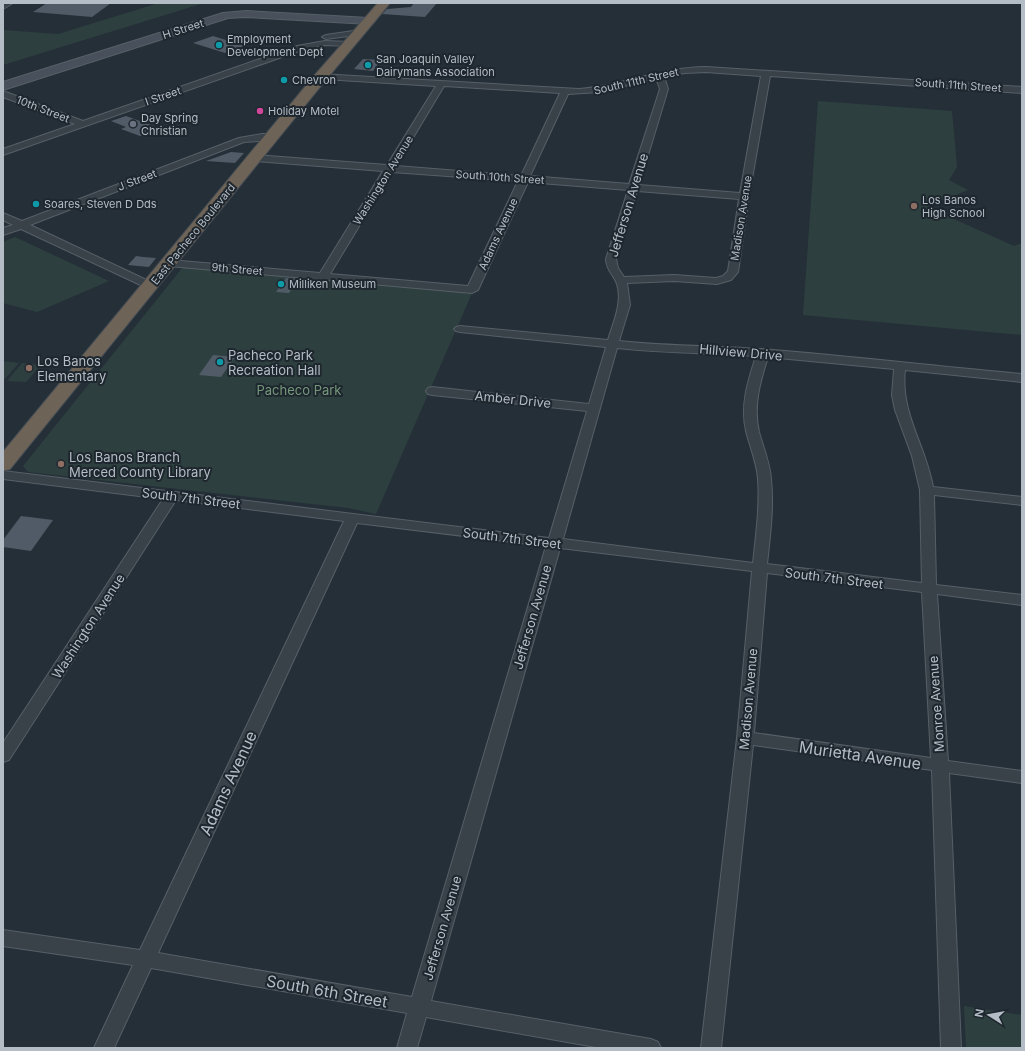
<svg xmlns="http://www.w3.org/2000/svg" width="1025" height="1051" viewBox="0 0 1025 1051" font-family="Inter,sans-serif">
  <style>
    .green { fill: #2d403f }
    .building { fill: #515b67 }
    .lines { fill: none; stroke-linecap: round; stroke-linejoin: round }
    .street-casing { stroke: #575f67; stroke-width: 2 }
    .secondary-casing { stroke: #575f67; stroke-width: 2 }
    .highway-casing { stroke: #444c54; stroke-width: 2 }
    .street { fill: #394149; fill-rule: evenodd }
    .secondary { fill: #47505b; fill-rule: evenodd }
    .highway { fill: #6e6357; fill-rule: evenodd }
    .culture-dot { fill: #0f9aa8; stroke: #1e262e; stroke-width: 1.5 }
    .hotel-dot { fill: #d1479c; stroke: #1e262e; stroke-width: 1.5 }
    .worship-dot { fill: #6b7280; stroke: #1e262e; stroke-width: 1.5 }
    .education-dot { fill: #8d6e63; stroke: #1e262e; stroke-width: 1.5 }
    .labels { text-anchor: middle; stroke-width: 4; stroke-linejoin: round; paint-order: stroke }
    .far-street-label { font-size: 11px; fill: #b4bcc5; stroke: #1e262e }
    .far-poi-label { font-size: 11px; fill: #b4bcc5; stroke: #1e262e; text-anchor: start }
    .street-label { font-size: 13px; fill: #b4bcc5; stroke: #1e262e }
    .poi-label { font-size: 13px; fill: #b4bcc5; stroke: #1e262e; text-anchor: start }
    .park-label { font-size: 13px; fill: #75987b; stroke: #1e262e }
    .near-street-label { font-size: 16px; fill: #b4bcc5; stroke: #1e262e }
  </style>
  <rect width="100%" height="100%" fill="#252f38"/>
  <g class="green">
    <path d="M159,3H204L3,65V30L58,34Z"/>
    <path d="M818,101L952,111L957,167L949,180L968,190L927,207L1014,246L1022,243V335L803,315Z"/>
    <path d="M15,237L109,281L37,312L3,303V242Z"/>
    <path d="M183,267L472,293L376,514L348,508L28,472L23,466Z"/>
    <path d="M3,361L19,363L4,380H3Z"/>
    <path d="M22,363L41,365L26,382L7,381Z"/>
    <path d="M964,1006L1022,1015V1048H966Z"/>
  </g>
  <g class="building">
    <path d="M47,3H111L92,17L33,12Z"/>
    <path d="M414,3H437L425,17L382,14L387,9L411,7Z"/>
    <path d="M213,36L245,46L225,53L193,43Z"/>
    <path d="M363,59L381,60L373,71L354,69Z"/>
    <path d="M126,116L162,129L140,136L121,129L126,127L111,121Z"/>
    <path d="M231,152L244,153L235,163L206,161Z"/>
    <path d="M136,256L143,257L156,258L149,267L128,265Z"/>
    <path d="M286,278L298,279L289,293L276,292Z"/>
    <path d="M213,355L235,357L221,377L199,375Z"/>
    <path d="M21,516L53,520L31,551L3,547V540Z"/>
  </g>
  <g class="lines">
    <g class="street-casing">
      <g id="street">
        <path d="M13,3L3,9L4,3Z"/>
        <path d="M360,30H363V34L326,39L322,37L326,35Z"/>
        <path d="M325,41L350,42L354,44L350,46L325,45L302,50L3,155V149L75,124L3,97V91L83,121L297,46Z"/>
        <path d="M706,67L1022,87V93L770,76L749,196L738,272L731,280L717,284L674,281L627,283L630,305L619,341C667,346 714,346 762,349C849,356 935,366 1022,374V382L905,370C900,413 926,446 933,487L1022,497V505L934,495L936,585L1022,595V605L937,594L948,761L1022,771V783L949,773L961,1048H941L932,770L753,745L721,1048H701L737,738L752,571L560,548L431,1001L651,1039L658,1042L661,1048H601L426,1017L417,1048H397L407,1013L151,968L114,1048H94L133,965L3,946V930L140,950L344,521L176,500L9,760L3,762V743L163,499L3,479V471L549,538L587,411L432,395L428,394L426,391L428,388L432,387L589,404L606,347L460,332L456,331L454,329L456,327L460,326L608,340C613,323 623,302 617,284C614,275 606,270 606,259L628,190L528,182L478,290L472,293L169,266L164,263L169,260L320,273L383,171L255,161L250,158L255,155L387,165L436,86L323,79L320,78L319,76L320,74L579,89C622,86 662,67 706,67ZM706,72L761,76L740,193L639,185L668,89L664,76L685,73ZM656,78L660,89L629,184L530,176L568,94L600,92ZM444,86L560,93L521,176L396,166ZM392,172L518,181L468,286L330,274ZM637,191L739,199L728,271L723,276L716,278L674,275L624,277L618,268L616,259ZM617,348C663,353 710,353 756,356C748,381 740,405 746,431C750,447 757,463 758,479C760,507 756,535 753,563L563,539ZM768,357L894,369L892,395L895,410L912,456L920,490L922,583L767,564C770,536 774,507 771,479C770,463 763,447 759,432C753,406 760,382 768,357ZM357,523L546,546L412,997L158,953ZM767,573L922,592L931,758L754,733Z"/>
        <path d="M262,134H272L277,137L272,140L244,142L30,225L155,284L157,286L155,288H147L21,229L3,235V228L13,225L3,220V213L22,221L239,138Z"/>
      </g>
    </g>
    <g class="secondary-casing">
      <path id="secondary" d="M246,11L369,18L375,21L369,24L246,17L228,18L3,90V82L223,13Z"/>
    </g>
    <g class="highway-casing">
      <path id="highway" d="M378,3H390L324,82L10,469L3,471V452L314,76Z"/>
    </g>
    <use href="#street" class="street"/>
    <use href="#secondary" class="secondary"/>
    <use href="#highway" class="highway"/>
  </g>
  <g class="culture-dot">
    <circle cx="219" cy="45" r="4"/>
    <circle cx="368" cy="65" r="4"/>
    <circle cx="284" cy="80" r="4"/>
    <circle cx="36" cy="204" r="4"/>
    <circle cx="281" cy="284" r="4"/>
    <circle cx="220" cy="362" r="4"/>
  </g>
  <circle class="hotel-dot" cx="260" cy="111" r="4"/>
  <circle class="worship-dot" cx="133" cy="124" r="4"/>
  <g class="education-dot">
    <circle cx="914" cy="206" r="4"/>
    <circle cx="29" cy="368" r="4"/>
    <circle cx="61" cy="464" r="4"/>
  </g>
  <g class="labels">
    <g class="far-street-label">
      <text transform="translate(183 29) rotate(-18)" y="4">H Street</text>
      <text transform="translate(636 81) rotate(-13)" y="4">South 11th Street</text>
      <text transform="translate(958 85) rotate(4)" y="4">South 11th Street</text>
      <text transform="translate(163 96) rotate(-19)" y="4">I Street</text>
      <text transform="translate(43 109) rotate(21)" y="4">10th Street</text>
      <text transform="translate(500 177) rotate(4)" y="4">South 10th Street</text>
      <text transform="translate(137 180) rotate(-21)" y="4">J Street</text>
      <text transform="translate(383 180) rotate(-58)" y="4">Washington Avenue</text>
      <text transform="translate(741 218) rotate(-81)" y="4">Madison Avenue</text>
      <text transform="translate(193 234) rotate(-51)" y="4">East Pacheco Boulevard</text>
      <text transform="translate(498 234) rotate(-65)" y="4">Adams Avenue</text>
      <text transform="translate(237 269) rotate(5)" y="4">9th Street</text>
    </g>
    <g class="far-poi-label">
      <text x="227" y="43">Employment<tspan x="227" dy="13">Development Dept</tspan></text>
      <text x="376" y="63">San Joaquin Valley<tspan x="376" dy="13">Dairymans Association</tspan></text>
      <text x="292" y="84">Chevron</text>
      <text x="268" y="115">Holiday Motel</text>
      <text x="141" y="122">Day Spring<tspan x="141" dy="13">Christian</tspan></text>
      <text x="922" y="204">Los Banos<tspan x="922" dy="13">High School</tspan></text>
      <text x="44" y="208">Soares, Steven D Dds</text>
      <text x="289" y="288">Milliken Museum</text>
    </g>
    <g class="street-label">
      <text transform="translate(628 205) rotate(-73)" y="5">Jefferson Avenue</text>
      <text transform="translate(741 352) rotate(5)" y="5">Hillview Drive</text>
      <text transform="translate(513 399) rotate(6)" y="5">Amber Drive</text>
      <text transform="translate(191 498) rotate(7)" y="5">South 7th Street</text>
      <text transform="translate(512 538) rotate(7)" y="5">South 7th Street</text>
      <text transform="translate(834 578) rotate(7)" y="5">South 7th Street</text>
      <text transform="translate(532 617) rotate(-74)" y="5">Jefferson Avenue</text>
      <text transform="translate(88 626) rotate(-57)" y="5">Washington Avenue</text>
      <text transform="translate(748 699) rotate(-85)" y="5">Madison Avenue</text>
      <text transform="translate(936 704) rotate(-94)" y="5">Monroe Avenue</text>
      <text transform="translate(442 928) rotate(-74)" y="5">Jefferson Avenue</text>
    </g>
    <g class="poi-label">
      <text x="228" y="360">Pacheco Park<tspan x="228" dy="15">Recreation Hall</tspan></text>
      <text x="37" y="366">Los Banos<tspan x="37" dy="15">Elementary</tspan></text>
      <text x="69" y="462">Los Banos Branch<tspan x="69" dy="15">Merced County Library</tspan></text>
    </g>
    <g class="park-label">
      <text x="299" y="395">Pacheco Park</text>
    </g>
    <g class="near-street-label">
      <text transform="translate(860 755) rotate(8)" y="6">Murietta Avenue</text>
      <text transform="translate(228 783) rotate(-65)" y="6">Adams Avenue</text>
      <text transform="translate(327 991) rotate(10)" y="6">South 6th Street</text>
    </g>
  </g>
  <rect width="1025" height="1051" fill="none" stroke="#b4bcc5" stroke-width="8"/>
  <g transform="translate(989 1015) rotate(281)" stroke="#1e262e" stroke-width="3" paint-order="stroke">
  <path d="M0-3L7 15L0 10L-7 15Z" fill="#b4bcc5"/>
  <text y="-6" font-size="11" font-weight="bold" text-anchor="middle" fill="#b4bcc5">N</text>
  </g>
</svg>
